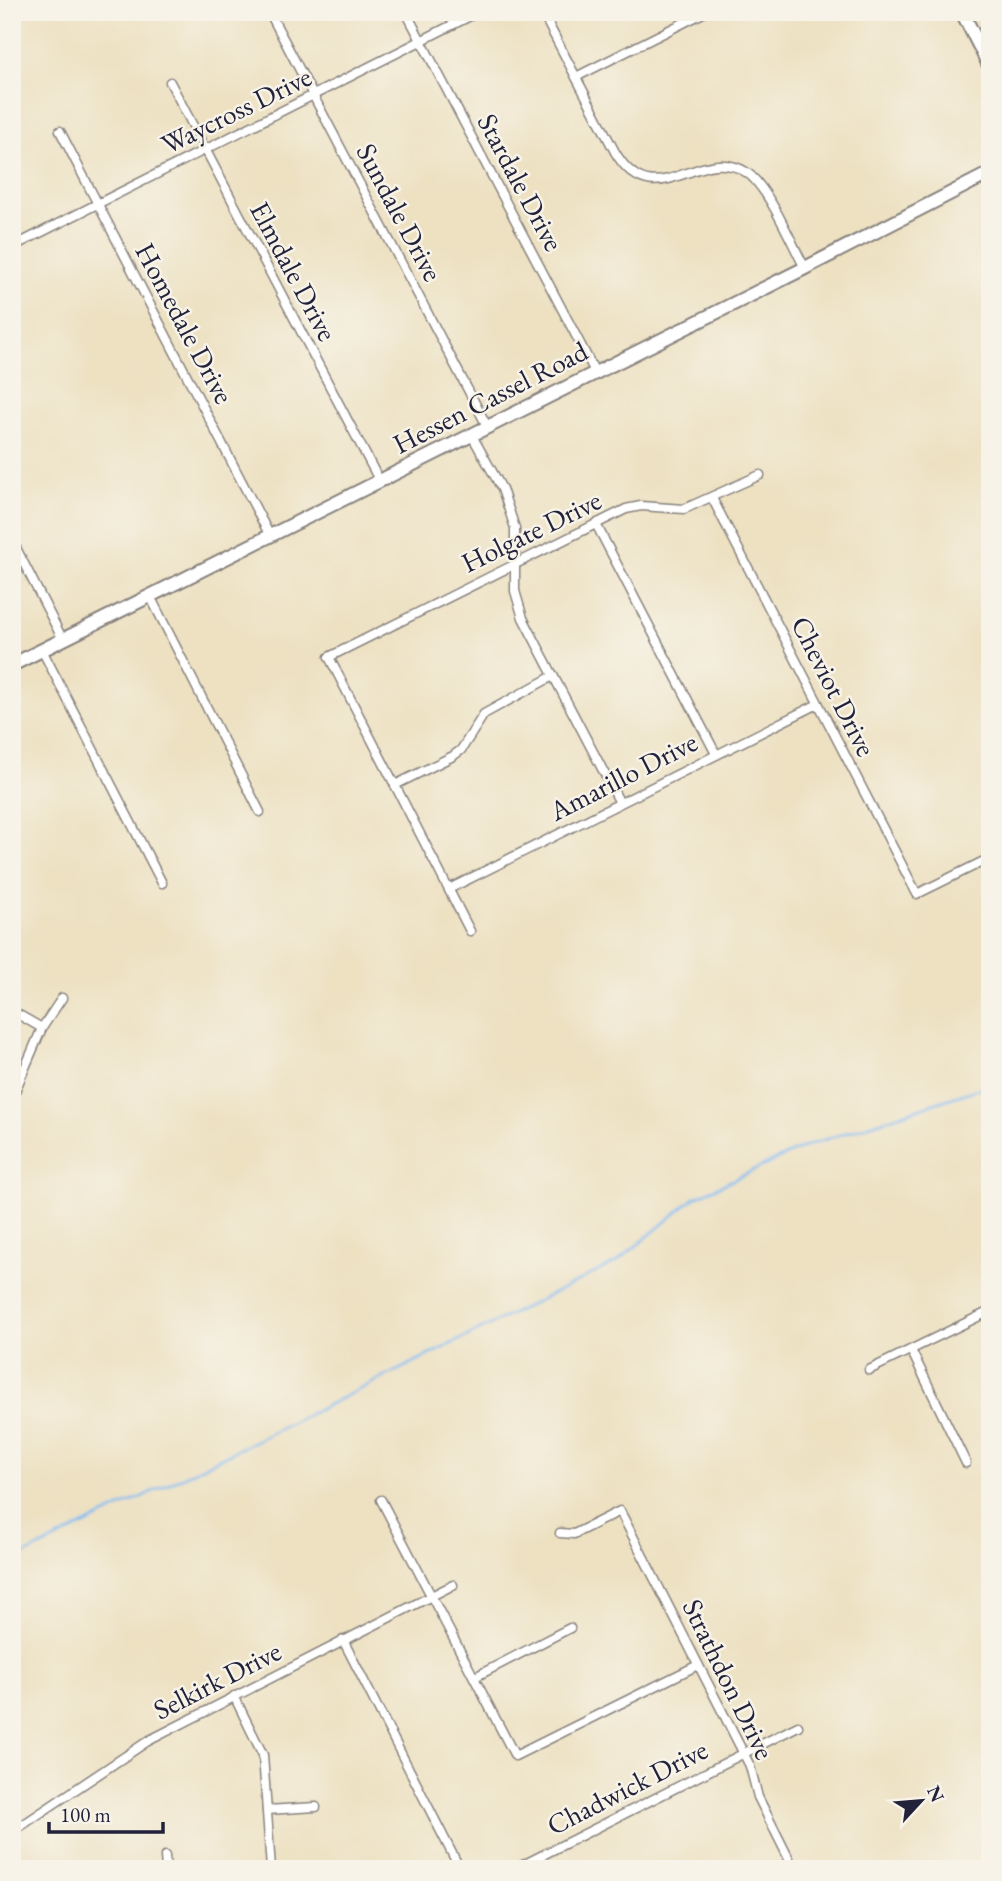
<svg xmlns="http://www.w3.org/2000/svg" width="1002" height="1881" viewBox="0 0 1002 1881" font-family="'EB Garamond',serif">
  <style>
    .lines { fill: none; stroke-linecap: round; stroke-linejoin: round }
    .stream { stroke: #80baf2; stroke-width: 2.5 }
    .minor-casing { stroke: #88827e; stroke-width: 11 }
    .secondary-casing { stroke: #88827e; stroke-width: 16 }
    .minor { stroke: #fff; stroke-width: 8 }
    .secondary { stroke: #fff; stroke-width: 12 }
    .labels { text-anchor: middle; stroke-width: 5; stroke-linejoin: round; paint-order: stroke }
    .street-label { font-size: 28px; fill: #22223b; stroke: #f7f3e8 }
  </style>
  <rect width="100%" height="100%" fill="#f7f3e8"/>
  <filter id="ink" filterUnits="userSpaceOnUse"><feTurbulence type="fractalNoise" baseFrequency=".0143" numOctaves="2"/><feDisplacementMap in="SourceGraphic" scale="14" xChannelSelector="R" yChannelSelector="G"/><feConvolveMatrix kernelMatrix="1 2 1 2 8 2 1 2 1" color-interpolation-filters="sRGB"/></filter>
  <filter id="wash" filterUnits="userSpaceOnUse"><feTurbulence type="fractalNoise" baseFrequency=".00686" numOctaves="4" result="noise"/><feDisplacementMap in="SourceGraphic" scale="28" xChannelSelector="R" yChannelSelector="G"/><feGaussianBlur stdDeviation="1.57" result="paint"/><feColorMatrix in="noise" values="0 0 0 0 0 0 0 0 0 0 0 0 0 0 0 0 0 1.4 0 .05"/><feComposite in="paint" operator="in"/></filter>
  <g filter="url(#wash)">
    <rect width="100%" height="100%" fill="#ede1c2"/>
    <g class="lines">
      <path class="stream" d="M12,1561L617,1262L694,1198L806,1146L990,1085"/>
    </g>
  </g>
  <g filter="url(#ink)">
    <g class="lines">
      <g class="minor-casing">
        <g id="minor">
          <path d="M406,12L595,372"/>
          <path d="M542,12L615,152C655,220 698,142 746,172C768,186 792,244 805,268"/>
          <path d="M273,19L487,426"/>
          <path d="M576,77L705,12"/>
          <path d="M170,82L379,480"/>
          <path d="M60,131L270,536"/>
          <path d="M12,247L478,12"/>
          <path d="M471,434L502,489L515,528V591L523,618L620,803"/>
          <path d="M712,498L917,894L990,858"/>
          <path d="M596,524L716,754"/>
          <path d="M12,540L63,640"/>
          <path d="M150,596L260,812"/>
          <path d="M42,650L162,883"/>
          <path d="M395,785L453,756L461,750L484,714L553,676"/>
          <path d="M449,889L818,704"/>
          <path d="M470,931L329,657L626,509L641,506L684,509L760,475"/>
          <path d="M12,1011L42,1028"/>
          <path d="M12,1098L42,1028L62,998"/>
          <path d="M911,1350L966,1463"/>
          <path d="M869,1370L990,1311"/>
          <path d="M381,1500L515,1756L698,1665"/>
          <path d="M560,1533L574,1534L620,1511L750,1766L758,1797L794,1869"/>
          <path d="M343,1640L460,1869"/>
          <path d="M475,1677L570,1628"/>
          <path d="M234,1696L263,1755L271,1869"/>
          <path d="M267,1810L316,1807"/>
          <path d="M12,1832L148,1741L453,1585"/>
          <path d="M165,1856L166,1869"/>
          <path d="M515,1869L798,1726"/>
        </g>
      </g>
      <g class="secondary-casing">
        <g id="secondary">
          <path d="M962,12L990,67"/>
          <path d="M12,665L805,268L990,173"/>
        </g>
      </g>
      <use href="#minor" class="minor"/>
      <use href="#secondary" class="secondary"/>
    </g>
  </g>
  <g class="labels">
    <g class="street-label">
      <text transform="translate(236 110) rotate(-26)" y="10">Waycross Drive</text>
      <text transform="translate(521 182) rotate(62)" y="10">Stardale Drive</text>
      <text transform="translate(400 212) rotate(62)" y="10">Sundale Drive</text>
      <text transform="translate(294 271) rotate(62)" y="10">Elmdale Drive</text>
      <text transform="translate(185 323) rotate(62)" y="10">Homedale Drive</text>
      <text transform="translate(490 397) rotate(-27)" y="10">Hessen Cassel Road</text>
      <text transform="translate(531 531) rotate(-26)" y="10">Holgate Drive</text>
      <text transform="translate(834 686) rotate(63)" y="10">Cheviot Drive</text>
      <text transform="translate(623 776) rotate(-27)" y="10">Amarillo Drive</text>
      <text transform="translate(729 1679) rotate(64)" y="10">Strathdon Drive</text>
      <text transform="translate(217 1680) rotate(-27)" y="10">Selkirk Drive</text>
      <text transform="translate(627 1787) rotate(-27)" y="10">Chadwick Drive</text>
    </g>
  </g>
  <rect width="1002" height="1881" fill="none" stroke="#f7f3e8" stroke-width="42"/>
  <g transform="translate(921 1801) rotate(64)" stroke="#f7f3e8" stroke-width="5" paint-order="stroke">
  <path d="M0-5L12 26L0 18L-12 26Z" fill="#22223b"/>
  <text y="-10" font-size="19" font-weight="bold" text-anchor="middle" fill="#22223b">N</text>
  </g>
  <path d="M49 1822v10h114v-10" fill="none" stroke="#22223b" stroke-width="3.5"/>
  <text x="60" y="1822" font-size="21" fill="#22223b" stroke="#f7f3e8" stroke-width="5" paint-order="stroke">100 m</text>
</svg>
